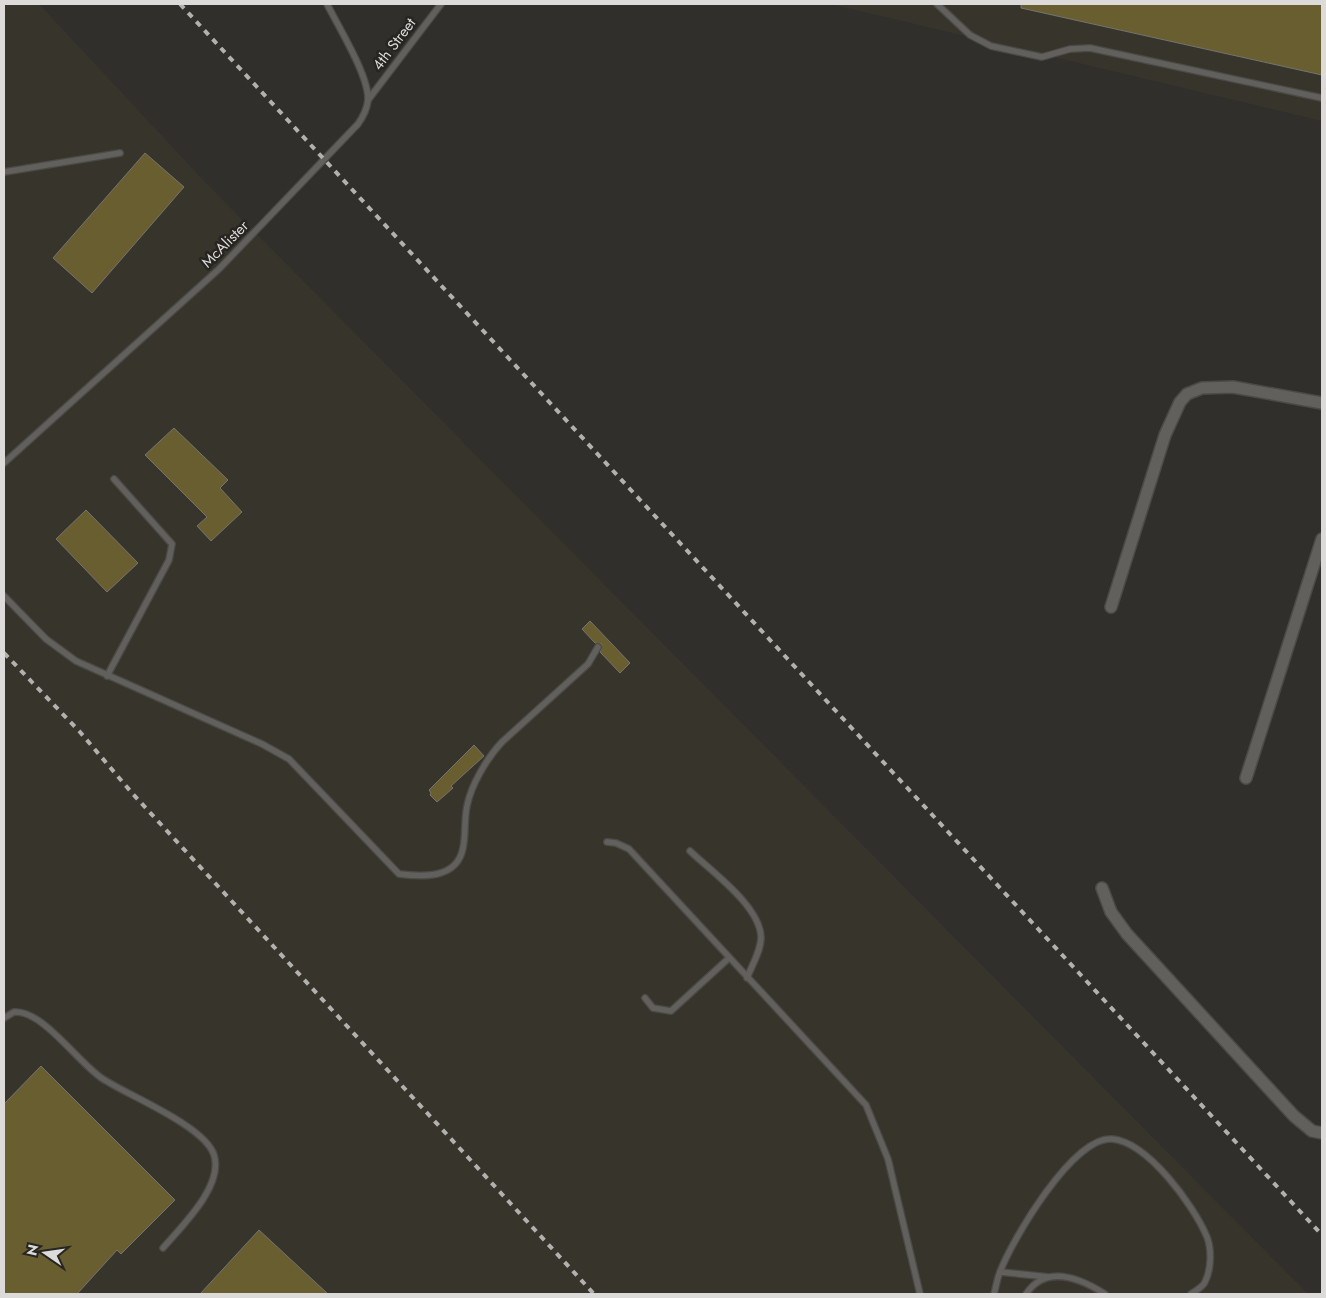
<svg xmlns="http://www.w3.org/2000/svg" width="1326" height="1298" viewBox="0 0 1326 1298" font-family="Jost,sans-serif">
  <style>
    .built { fill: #37352b }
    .building { fill: #685e30; stroke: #757470 }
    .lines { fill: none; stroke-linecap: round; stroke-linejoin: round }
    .lane-casing { stroke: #4b4a47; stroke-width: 8 }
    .street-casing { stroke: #4b4a47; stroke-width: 14 }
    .lane { stroke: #61605c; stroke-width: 5.5 }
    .street { stroke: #61605c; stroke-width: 11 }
    .rail { stroke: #b2b1af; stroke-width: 4; stroke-dasharray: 6 6; stroke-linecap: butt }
    .labels { text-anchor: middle; stroke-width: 5; stroke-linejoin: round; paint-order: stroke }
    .street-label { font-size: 15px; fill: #dcdbd9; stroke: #262522 }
  </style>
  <rect width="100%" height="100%" fill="#302f2c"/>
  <g class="built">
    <path d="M4,4H39L203,180L1308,1294H4Z"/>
    <path d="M835,4H1322V121L835,5Z"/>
  </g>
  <g class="building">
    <path d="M1021,4H1322V75L1021,8Z"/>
    <path d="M145,153L184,187L92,293L53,258Z"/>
    <path d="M174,428L228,480L220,488L242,512L211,541L197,526L207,517L145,455Z"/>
    <path d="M86,510L138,563L107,592L56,539Z"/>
    <path d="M590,621L630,663L620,673L600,652L602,644L595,643L582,629Z"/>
    <path d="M474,745L484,756L451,786L453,788L437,802L430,795L431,793L429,790Z"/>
    <path d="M41,1066L175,1200L121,1254L117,1250L77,1294H4V1104Z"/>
    <path d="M259,1230L328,1294H200Z"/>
  </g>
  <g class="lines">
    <g class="lane-casing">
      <g id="lane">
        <path d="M937,4L970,35L991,46L1042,57L1070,49L1090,48L1322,98"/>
        <path d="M368,100L441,4"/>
        <path d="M4,172L120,153"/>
        <path d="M4,463L219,269L358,124C363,117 367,109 368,100C369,76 338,26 327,4"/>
        <path d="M4,596L46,639L76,661L262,744L289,759L399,874C423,877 457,879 463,848C466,834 464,820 467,806C471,785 487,758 502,742L588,664L598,647"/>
        <path d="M107,676L169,560L172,544L114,479"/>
        <path d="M607,842L616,843L629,849L866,1105L888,1159L920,1294"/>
        <path d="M690,851C711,871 760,906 761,937C761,951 752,965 747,978"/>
        <path d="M645,998L653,1008L671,1011L729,958"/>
        <path d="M4,1018L14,1012C42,1009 79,1064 103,1079C129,1096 205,1126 214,1155C224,1186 181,1227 163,1248"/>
        <path d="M1000,1272L1049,1277"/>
        <path d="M994,1294C996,1287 997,1279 1000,1272C1012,1240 1073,1136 1112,1139C1148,1142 1194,1206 1207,1237C1212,1250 1211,1270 1205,1282C1203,1287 1195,1291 1191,1294"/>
        <path d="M1026,1294C1046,1264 1080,1278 1105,1294"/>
      </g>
    </g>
    <g class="street-casing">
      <g id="street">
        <path d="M1111,607L1165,435L1180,402L1187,394L1202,388L1233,387L1322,403"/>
        <path d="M1246,778L1322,539"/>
        <path d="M1102,888L1111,912L1127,934L1294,1116L1312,1131L1322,1133"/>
      </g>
    </g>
    <use href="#lane" class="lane"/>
    <use href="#street" class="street"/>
    <g class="rail">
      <path d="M180,4L1322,1235"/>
      <path d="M4,653L80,732L132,793L594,1294"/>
    </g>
  </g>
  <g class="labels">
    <g class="street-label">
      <text transform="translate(394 44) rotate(-53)" y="5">4th Street</text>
      <text transform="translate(225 244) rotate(-45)" y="5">McAlister</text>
    </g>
  </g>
  <rect width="1326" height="1298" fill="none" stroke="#dcdbd9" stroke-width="10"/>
  <g transform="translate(45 1253) rotate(283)" stroke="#262522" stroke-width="4" paint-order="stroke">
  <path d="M0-4L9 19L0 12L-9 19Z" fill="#dcdbd9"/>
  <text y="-8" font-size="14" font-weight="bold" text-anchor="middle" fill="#dcdbd9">N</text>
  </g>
</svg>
